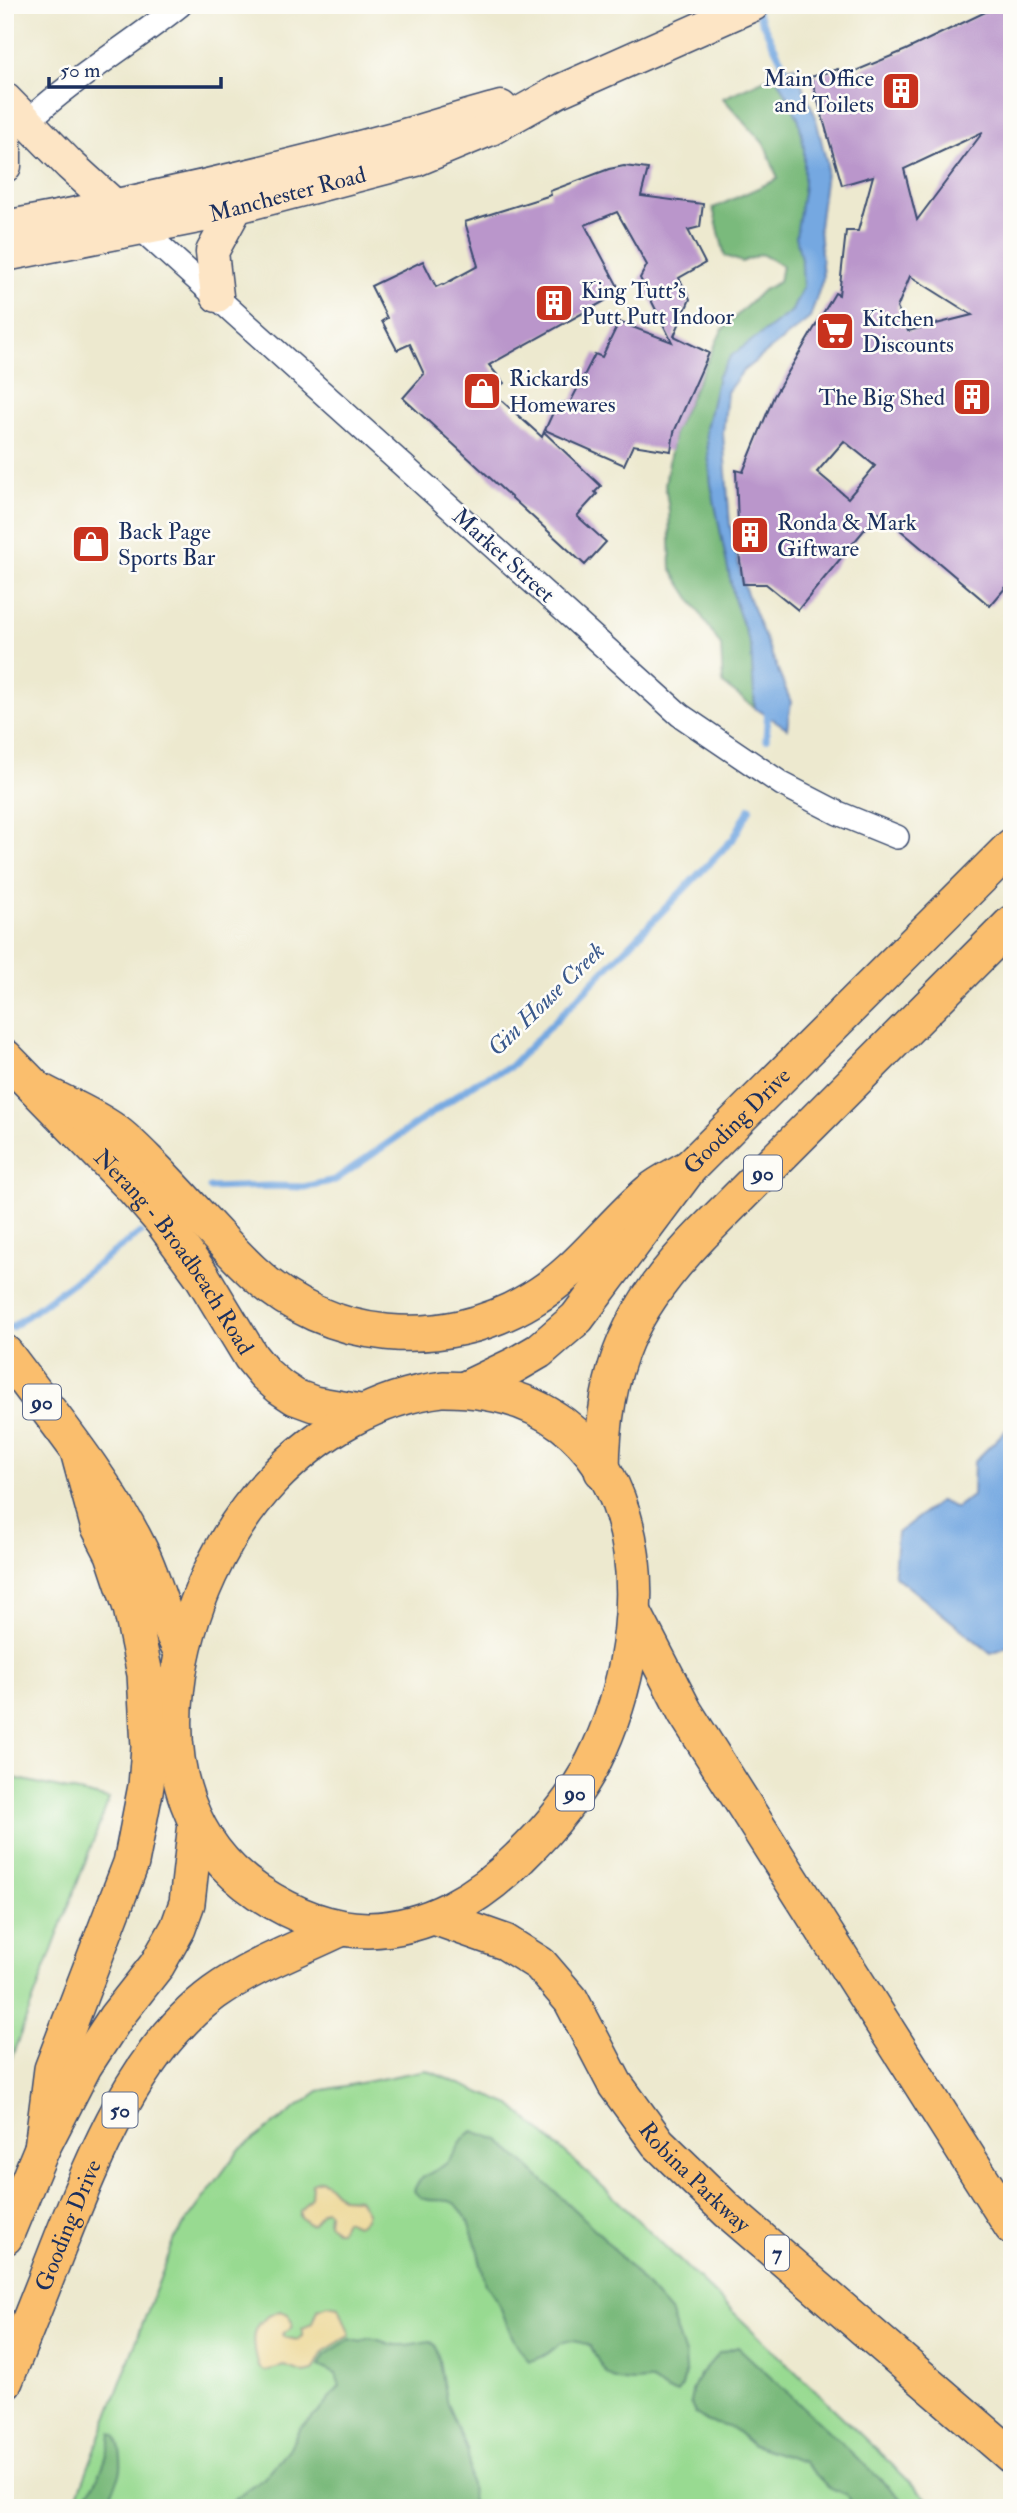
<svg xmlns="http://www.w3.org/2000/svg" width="1017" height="2513" viewBox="0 0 1017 2513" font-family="'IM FELL Double Pica',serif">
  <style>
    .green { fill: #98da91; stroke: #5a8478; stroke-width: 2 }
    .forest { fill: #7aba7b; stroke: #4a746c; stroke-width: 2 }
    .sand { fill: #eeda9e; stroke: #84847e; stroke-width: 2 }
    .water { fill: #75a8e1; stroke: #486ca0; stroke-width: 2 }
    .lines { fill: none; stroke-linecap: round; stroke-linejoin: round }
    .stream { stroke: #75a8e1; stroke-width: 7 }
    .building { fill: #ba96cb; fill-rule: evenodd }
    .street-casing { stroke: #3a4b6f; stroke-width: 26 }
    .secondary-casing { stroke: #3a4b6f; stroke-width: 35 }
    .primary-casing { stroke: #3a4b6f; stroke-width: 38 }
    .street { stroke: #fff; stroke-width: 23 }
    .secondary { stroke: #fde5c5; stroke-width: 32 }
    .primary { stroke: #fabe6d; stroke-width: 35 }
    .labels { text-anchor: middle; stroke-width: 5; stroke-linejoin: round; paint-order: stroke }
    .shield { fill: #fdfcf7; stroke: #5f6c8c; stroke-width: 2 }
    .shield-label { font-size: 21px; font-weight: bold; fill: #1b2f5e }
    .poi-label { font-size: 23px; fill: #1b2f5e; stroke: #fdfcf7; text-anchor: start }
    .street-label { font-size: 23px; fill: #1b2f5e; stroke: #fdfcf7 }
    .water-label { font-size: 24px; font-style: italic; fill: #3a598c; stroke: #fdfcf7 }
  </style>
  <rect width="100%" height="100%" fill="#fdfcf7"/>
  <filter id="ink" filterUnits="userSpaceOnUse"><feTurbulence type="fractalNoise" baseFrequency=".0143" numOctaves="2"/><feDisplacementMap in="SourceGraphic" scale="14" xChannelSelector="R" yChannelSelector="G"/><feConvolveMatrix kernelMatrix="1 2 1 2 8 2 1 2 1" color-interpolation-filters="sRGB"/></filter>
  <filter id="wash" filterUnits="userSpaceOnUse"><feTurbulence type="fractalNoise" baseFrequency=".00686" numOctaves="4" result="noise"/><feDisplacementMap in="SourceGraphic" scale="28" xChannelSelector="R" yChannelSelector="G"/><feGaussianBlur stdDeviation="1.57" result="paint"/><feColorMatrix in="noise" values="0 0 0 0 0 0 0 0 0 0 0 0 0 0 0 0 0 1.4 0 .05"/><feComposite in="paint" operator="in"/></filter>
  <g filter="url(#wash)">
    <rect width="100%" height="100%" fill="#ede9cf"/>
    <g class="green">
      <path d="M5,1776L109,1799L5,2075Z"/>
      <path d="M426,2070L511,2105L598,2182L937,2508H73L176,2236L239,2150L319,2091Z"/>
    </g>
    <g class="forest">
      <path d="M776,74L799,120L804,147L806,166L802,200L803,287L792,311L731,357L718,376L706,429L711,484L725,554L735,602L751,647L755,708L723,684L721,646L671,569L669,510L665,485L674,432L722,330L763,290L779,282L782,265L761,254L742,262L725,256L713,208L778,179L765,145L723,98Z"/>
      <path d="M473,2131L499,2140L549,2186L603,2237L670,2312L685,2355L686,2370L682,2386L677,2393C665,2393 661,2385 651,2381C647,2380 639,2382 635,2382C604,2382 603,2369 590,2346C554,2330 560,2356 529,2361C522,2352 514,2342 510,2332C503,2315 499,2298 486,2285C480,2264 472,2207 449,2201C434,2198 425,2205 414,2191C419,2173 435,2174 448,2162C458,2152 460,2138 473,2131Z"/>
      <path d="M368,2338C379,2338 385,2344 396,2345C407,2346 420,2342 431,2341L436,2346L447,2404L468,2452L471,2498L475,2508H222L264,2478L289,2449L300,2428L318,2413L340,2386L336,2374L319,2366L325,2355L350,2339L361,2342Z"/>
      <path d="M738,2347L911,2508H854L846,2495L827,2486L804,2462L753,2445L732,2428L708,2422L695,2413L690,2403L692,2390L699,2376L719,2353Z"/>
      <path d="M111,2433L116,2435C127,2468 121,2482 100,2508H78C95,2486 109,2461 111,2433Z"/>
    </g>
    <g class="sand">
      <path d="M321,2180L327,2183L341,2198L359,2199L367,2212C366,2220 363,2222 356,2225L345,2220L340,2231H336L328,2223L329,2213L326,2210L322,2211L313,2224L309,2225L300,2216V2211L311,2197L312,2183Z"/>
      <path d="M327,2305L339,2307L350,2335L323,2352L313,2371L305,2373L284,2366L265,2371L259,2367C251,2340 250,2321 280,2311L288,2314L293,2321L292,2327L282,2334L284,2337L297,2340L302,2336V2329L312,2323L317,2309Z"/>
    </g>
    <g class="water">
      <path d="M794,66L815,115L827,164L819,227L823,278L810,318L743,371L727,392L723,433L730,525L743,584L791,702L787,728L755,708L751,647L735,602L725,554L711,484L706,429L718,376L731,356L792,311L803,287L802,264L796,236L804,186V147L799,120L776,74Z"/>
      <path d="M1008,1428L1012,1431V1645L991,1653L894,1575L897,1533L940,1501L956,1508L973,1495L974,1462Z"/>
    </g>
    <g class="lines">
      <g class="stream">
        <path d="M757,12L789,76"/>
        <path d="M766,739L768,708"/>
        <path d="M210,1188L270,1186L304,1187L335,1180L475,1083L510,1067L733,839L750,808"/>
        <path d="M12,1327L140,1233"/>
      </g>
    </g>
    <g id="blocks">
      <g class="building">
        <path d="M1000,5H1012V580L990,606L879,512L798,610L766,584H743L739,553L736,470L743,472L774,396L835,293L839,295L846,231H858L873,176L842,185L811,77L838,69L841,77L906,50ZM983,132L917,220L904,169ZM910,276L972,315L908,331L897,308ZM844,441L875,466L848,498L817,472Z"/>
        <path d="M624,166L648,169L641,196L703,204L700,227L688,230L705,263L679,278L690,299L674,336L709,353L674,432L671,451L633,445L624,465L545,430L555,408L558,410L562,402L569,405L595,354L602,357L619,322L672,342L640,278L647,265L617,212L585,225L621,292L489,365L504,383L492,392L542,437L544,432L601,486L595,492L597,494L577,516L606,542L585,565L403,398L424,374L410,344L397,350L382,321L387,318L371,286L423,261L436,287L442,284L443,285L478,266L465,222L551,195L550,191L609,169Z"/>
      </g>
    </g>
  </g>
  <g filter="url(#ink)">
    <use href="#blocks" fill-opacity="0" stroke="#3a4b6f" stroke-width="2"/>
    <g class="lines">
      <g class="street-casing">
        <g id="street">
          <path d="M28,121C75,77 130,45 180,5"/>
          <path d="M141,229L680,715L782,784L838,813L897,837"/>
        </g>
      </g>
      <g class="secondary-casing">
        <g id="secondary">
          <path d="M5,99L70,165L126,216"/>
          <path d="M5,142V166"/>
          <path d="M5,227C136,203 266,173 394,138C430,128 466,116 501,107"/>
          <path id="s1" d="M5,255L203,216L416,160L491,129L557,92L753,5"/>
          <path d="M217,296L212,252L236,208"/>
        </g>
      </g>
      <g class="primary-casing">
        <g id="primary">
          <path id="s2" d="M5,1057L134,1189L162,1221L202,1276L251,1357L265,1374L280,1387L295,1397L314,1404L360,1412"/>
          <path d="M40,1091C64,1104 92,1115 114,1131C128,1141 141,1155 153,1167C187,1201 217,1238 252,1271C327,1343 444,1353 532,1299C578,1272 609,1226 649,1192C661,1182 677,1175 690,1167"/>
          <path d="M5,1353C52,1416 104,1478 139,1548C151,1571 157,1595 166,1619C171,1630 177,1642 182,1653"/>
          <path d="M443,1389C647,1388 666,1603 599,1750C581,1791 552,1826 520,1857C480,1898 427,1929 368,1930C328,1930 290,1913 258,1892C119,1798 175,1583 272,1480C318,1432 377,1397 443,1389Z"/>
          <path id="s3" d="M465,1389L515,1365L539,1351L577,1318L690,1167L1012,846"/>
          <path d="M602,1471C603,1366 630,1308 703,1233L1012,923"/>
          <path d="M635,1615L685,1712L1012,2227"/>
          <path id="s4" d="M434,1917L505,1942L540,1964L571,2000L615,2084L658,2143L728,2211L1012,2456"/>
          <path d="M42,2148L52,2069L131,1863L146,1786L149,1747L145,1674L131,1608L113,1554L98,1525L78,1451"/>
          <path d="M5,2237L42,2148L84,2066L116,2017L157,1965L178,1928L187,1903L196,1823"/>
          <path id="s5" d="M5,2381C23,2337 41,2292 58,2248C93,2160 135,2051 214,1993C253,1965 299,1949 342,1928"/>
        </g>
      </g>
      <use href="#street" class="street"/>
      <use href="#secondary" class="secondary"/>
      <use href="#primary" class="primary"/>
    </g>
  </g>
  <defs>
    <g id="building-square" transform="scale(2.0125)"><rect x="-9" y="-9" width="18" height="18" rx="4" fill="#c8321e" stroke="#fdfcf7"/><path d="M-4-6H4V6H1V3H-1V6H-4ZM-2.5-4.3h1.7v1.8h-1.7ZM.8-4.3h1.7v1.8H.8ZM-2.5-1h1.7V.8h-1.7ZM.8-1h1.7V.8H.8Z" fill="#fff"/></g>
    <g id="supermarket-square" transform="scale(2.0125)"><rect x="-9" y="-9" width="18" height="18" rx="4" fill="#c8321e" stroke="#fdfcf7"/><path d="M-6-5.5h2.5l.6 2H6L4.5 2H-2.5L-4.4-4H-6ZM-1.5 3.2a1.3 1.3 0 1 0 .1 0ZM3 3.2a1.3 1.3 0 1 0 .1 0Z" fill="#fff"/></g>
    <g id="shop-square" transform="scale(2.0125)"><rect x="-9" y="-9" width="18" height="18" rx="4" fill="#c8321e" stroke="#fdfcf7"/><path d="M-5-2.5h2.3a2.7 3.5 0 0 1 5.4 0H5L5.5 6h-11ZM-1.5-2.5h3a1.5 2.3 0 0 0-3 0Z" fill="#fff"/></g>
  </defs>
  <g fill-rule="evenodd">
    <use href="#building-square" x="901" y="91"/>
    <use href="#building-square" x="554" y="303"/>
    <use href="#supermarket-square" x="835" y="331"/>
    <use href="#shop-square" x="482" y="391"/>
    <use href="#building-square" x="972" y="397"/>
    <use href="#building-square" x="750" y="535"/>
    <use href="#shop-square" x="91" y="544"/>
  </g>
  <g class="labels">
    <g class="shield">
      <rect x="744" y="1155.5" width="38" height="35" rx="5"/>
      <rect x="23" y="1384.5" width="38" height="35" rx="5"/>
      <rect x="556" y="1775.5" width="38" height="35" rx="5"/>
      <rect x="102.5" y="2092.5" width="35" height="35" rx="5"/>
      <rect x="765" y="2235.5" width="24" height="35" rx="5"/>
    </g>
    <g class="shield-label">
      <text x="763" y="1180">90</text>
      <text x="42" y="1409">90</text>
      <text x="575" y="1800">90</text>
      <text x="120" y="2117">50</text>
      <text x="777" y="2260">7</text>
    </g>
    <g class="poi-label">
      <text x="874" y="86" text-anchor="end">Main Office<tspan x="874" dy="26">and Toilets</tspan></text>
      <text x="581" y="298">King Tutt's<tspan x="581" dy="26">Putt Putt Indoor</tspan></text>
      <text x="862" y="326">Kitchen<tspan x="862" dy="26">Discounts</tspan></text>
      <text x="509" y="386">Rickards<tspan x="509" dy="26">Homewares</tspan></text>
      <text x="945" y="405" text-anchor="end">The Big Shed</text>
      <text x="777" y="530">Ronda &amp; Mark<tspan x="777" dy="26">Giftware</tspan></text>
      <text x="118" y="539">Back Page<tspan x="118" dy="26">Sports Bar</tspan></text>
    </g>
    <g class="street-label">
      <text dy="8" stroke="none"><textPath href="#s1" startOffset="289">Manchester Road</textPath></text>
      <text transform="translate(504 555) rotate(42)" y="8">Market Street</text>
      <text dy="8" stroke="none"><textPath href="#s3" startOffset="388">Gooding Drive</textPath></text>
      <text dy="8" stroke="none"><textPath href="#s2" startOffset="259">Nerang - Broadbeach Road</textPath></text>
      <text dy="8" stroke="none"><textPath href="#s4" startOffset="382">Robina Parkway</textPath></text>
      <text dy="8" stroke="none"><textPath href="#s5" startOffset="168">Gooding Drive</textPath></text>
    </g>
    <g class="water-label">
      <text transform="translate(546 999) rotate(-44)" y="8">Gin House Creek</text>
    </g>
  </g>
  <rect width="1017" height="2513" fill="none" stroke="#fdfcf7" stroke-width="28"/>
  <path d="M49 77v10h172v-10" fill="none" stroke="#1b2f5e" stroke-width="3.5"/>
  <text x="60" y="77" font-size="21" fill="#1b2f5e" stroke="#fdfcf7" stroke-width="5" paint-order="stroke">50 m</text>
</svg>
